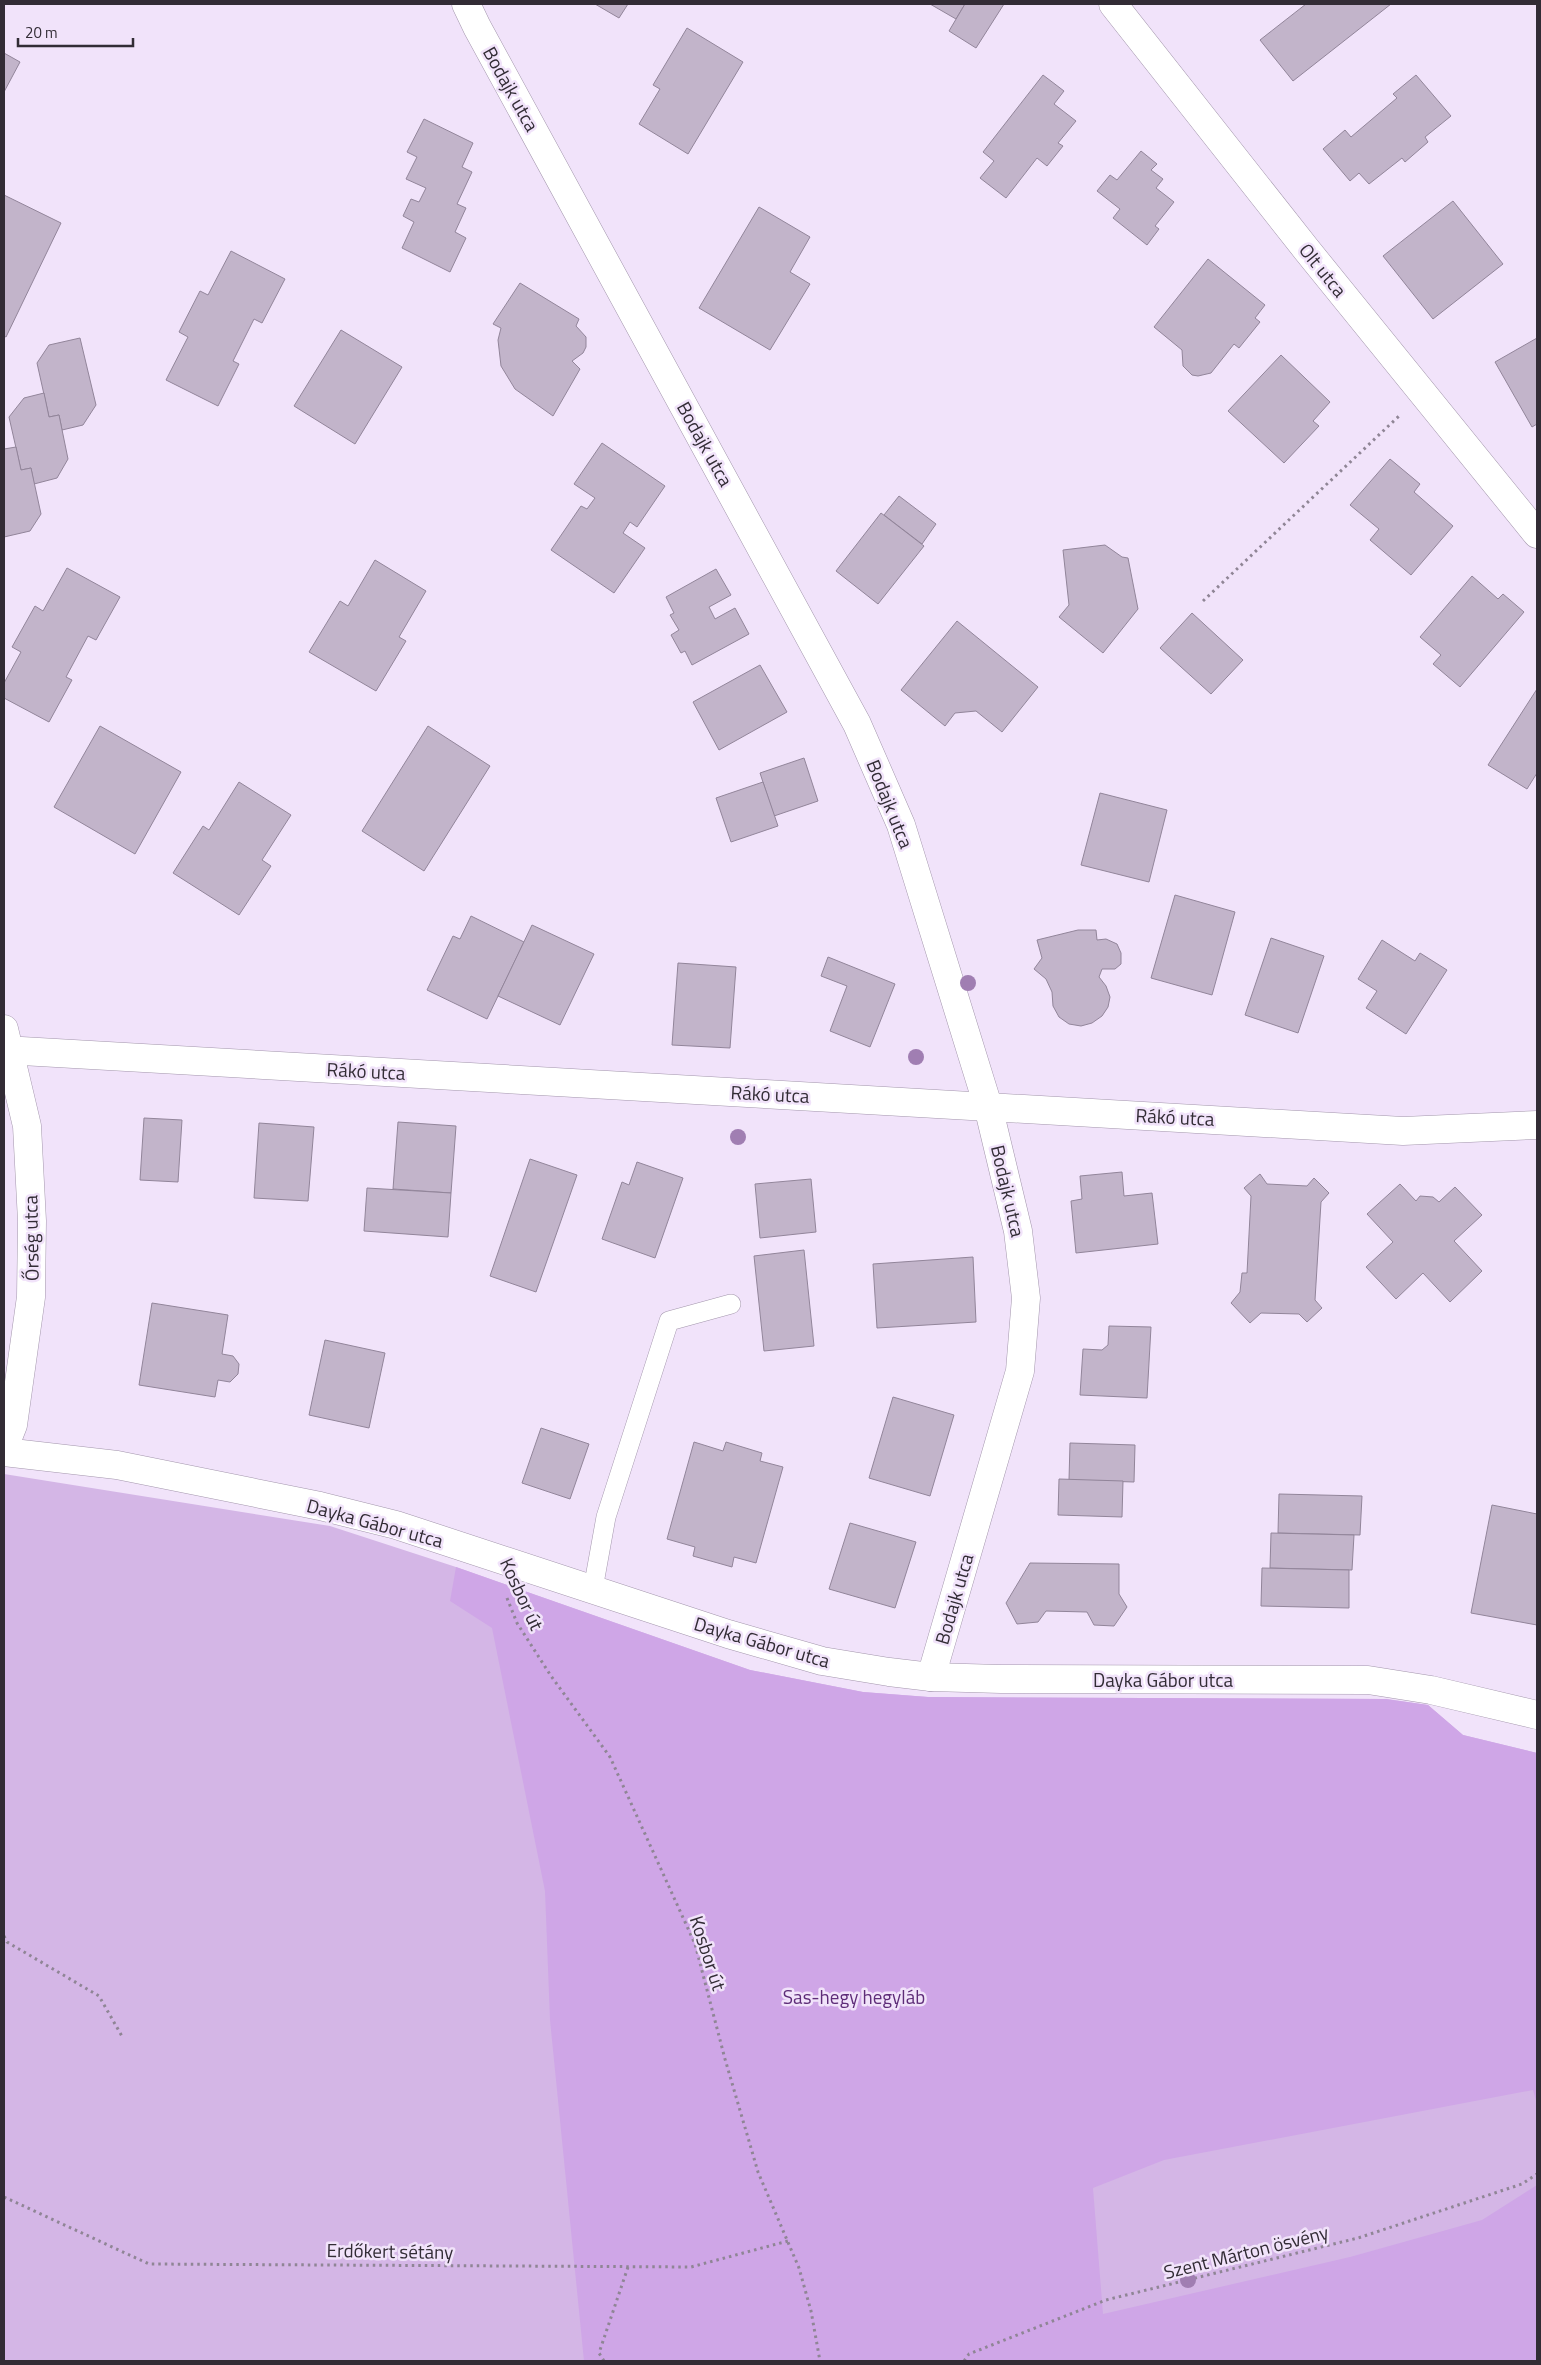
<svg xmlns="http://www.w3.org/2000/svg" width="1541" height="2365" viewBox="0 0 1541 2365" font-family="'Titillium Web',sans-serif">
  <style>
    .green { fill: #d4b6e6 }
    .forest { fill: #cfa6e7 }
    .building { fill: #c2b4ca; stroke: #92859a }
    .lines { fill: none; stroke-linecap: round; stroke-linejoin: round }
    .service-casing { stroke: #a396ac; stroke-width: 20 }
    .minor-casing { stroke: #a396ac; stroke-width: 29 }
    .path { stroke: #8f8595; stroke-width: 3; stroke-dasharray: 2.5 4; stroke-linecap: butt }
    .service { stroke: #fff; stroke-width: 19 }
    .minor { stroke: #fff; stroke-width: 28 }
    .tree { fill: #a07eb2 }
    .labels { text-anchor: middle; stroke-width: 5; stroke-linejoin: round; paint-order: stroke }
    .street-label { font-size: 19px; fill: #322c35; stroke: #f1e3fa }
    .park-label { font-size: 19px; fill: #5e2c78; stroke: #f1e3fa }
  </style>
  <rect width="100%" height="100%" fill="#f1e3fa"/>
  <path class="green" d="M4,1474L330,1526L456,1567L750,1670L863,1692L928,1697L1386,1699L1428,1705L1463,1735L1537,1753V2361H4Z"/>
  <path class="forest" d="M456,1567L750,1670L863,1692L928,1697L1386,1699L1428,1705L1463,1735L1537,1753V2104L1533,2090L1164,2160L1093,2188L1103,2314L1350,2257L1482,2220L1537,2185V2361H584L550,2020L545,1891L492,1628L450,1601Z"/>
  <g class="building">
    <path d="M595,4H628L619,18Z"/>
    <path d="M930,4H965L956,19Z"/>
    <path d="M965,4H1004L976,48L949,31Z"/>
    <path d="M1306,4H1391L1293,81L1260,40Z"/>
    <path d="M687,28L743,62L688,154L639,124L660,89L653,85Z"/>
    <path d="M4,53L20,62L4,92Z"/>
    <path d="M1043,75L1064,91L1054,104L1076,121L1058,143L1063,146L1047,166L1037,158L1006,198L980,178L994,161L983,152Z"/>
    <path d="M1416,75L1451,116L1425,137L1428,142L1405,162L1402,158L1369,184L1359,173L1350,181L1323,149L1345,130L1351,137L1397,98L1393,94Z"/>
    <path d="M424,119L473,143L462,167L472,172L457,204L466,208L455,232L466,238L450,272L402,248L414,222L403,216L411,199L419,202L426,188L406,179L417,157L407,152Z"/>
    <path d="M1141,151L1157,164L1151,170L1163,179L1156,188L1174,202L1155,226L1159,229L1147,245L1113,218L1120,209L1097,191L1110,175L1117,180Z"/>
    <path d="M4,195L61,223L6,337L4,336Z"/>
    <path d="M1453,201L1503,264L1433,319L1383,256Z"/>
    <path d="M759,207L810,237L790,272L810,284L770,350L699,308Z"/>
    <path d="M231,251L285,279L262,323L254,319L233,361L239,364L218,406L166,380L188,337L179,332L200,291L208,295Z"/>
    <path d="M1208,259L1265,305L1255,318L1260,322L1239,348L1234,344L1211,373L1198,376L1192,375L1183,366L1182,350L1154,327Z"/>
    <path d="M520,283L579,319L576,326L586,337V347L583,353L572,361L580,369L553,416L515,389L501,366L498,340L501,328L493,324Z"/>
    <path d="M341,330L402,367L355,444L294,406Z"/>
    <path d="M80,338L96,405L83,425L62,430L59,415L49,417L37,363L49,345Z"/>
    <path d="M1537,338V424L1532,427L1495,362Z"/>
    <path d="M1281,355L1330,402L1313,421L1319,426L1284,463L1228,411Z"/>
    <path d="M44,393L49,417L59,415L68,459L57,478L34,484L31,468L21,470L9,417L24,398Z"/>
    <path d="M602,443L665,486L637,527L630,522L623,533L645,548L614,593L551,550L581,506L587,509L595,498L574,484Z"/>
    <path d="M16,447L21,470L31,468L41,514L30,531L4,537V449Z"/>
    <path d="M1390,459L1420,484L1414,492L1453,526L1411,575L1370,540L1379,529L1350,505Z"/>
    <path d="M899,496L936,524L922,544L884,515Z"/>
    <path d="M881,513L924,546L878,604L836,571Z"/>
    <path d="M1105,545L1122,557L1128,558L1138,609L1103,653L1059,617L1069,605L1063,550Z"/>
    <path d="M375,560L426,591L399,637L406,641L376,691L309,652L340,601L348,606Z"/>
    <path d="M67,568L120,597L96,640L88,636L66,677L72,680L49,722L4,698V683L21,652L12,647L35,606L43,611Z"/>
    <path d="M716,569L731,595L709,607L715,619L735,608L749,634L692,665L685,651L681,653L671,635L679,630L670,615L674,613L666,597Z"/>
    <path d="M1472,576L1498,599L1503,594L1524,612L1460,687L1433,664L1441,655L1420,637Z"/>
    <path d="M1192,613L1243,660L1211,694L1160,648Z"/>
    <path d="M957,621L1038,687L1002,732L976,711L955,713L945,726L901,690Z"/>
    <path d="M760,665L787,712L719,750L693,702Z"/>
    <path d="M1537,689V773L1527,789L1488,765Z"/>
    <path d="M100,726L181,772L135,854L54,807Z"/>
    <path d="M428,726L490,766L424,871L362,831Z"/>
    <path d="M804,758L818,801L774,816L760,773Z"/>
    <path d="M239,782L291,815L262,860L271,866L239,915L173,873L203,826L209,830Z"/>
    <path d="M763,782L778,826L731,842L716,798Z"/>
    <path d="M1100,793L1167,810L1149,882L1081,865Z"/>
    <path d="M1175,895L1235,912L1212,995L1151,978Z"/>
    <path d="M471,916L524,942L487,1019L427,990L453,936L460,939Z"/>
    <path d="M532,925L594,954L560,1025L498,996Z"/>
    <path d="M1078,930H1096L1097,940L1106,939L1117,944L1121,953V964L1115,969H1102L1099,977L1106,986L1110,997L1108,1007L1102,1016L1092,1023L1081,1026L1069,1024L1059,1017L1053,1006L1052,992L1046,979L1034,969L1042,958L1037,940Z"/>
    <path d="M1271,938L1324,956L1298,1033L1245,1015Z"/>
    <path d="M1382,940L1415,961L1420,953L1447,970L1406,1034L1366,1008L1377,991L1358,979Z"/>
    <path d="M828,957L895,984L870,1047L830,1031L847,986L821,976Z"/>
    <path d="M678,963L736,967L730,1048L672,1045Z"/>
    <path d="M144,1118L182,1120L178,1182L140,1180Z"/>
    <path d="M398,1122L456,1126L451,1193L393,1189Z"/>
    <path d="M259,1123L314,1127L308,1201L254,1198Z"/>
    <path d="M530,1159L577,1175L536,1292L490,1276Z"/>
    <path d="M637,1162L683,1178L655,1258L602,1239L622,1182L629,1185Z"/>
    <path d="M1122,1172L1124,1196L1152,1193L1158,1244L1076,1253L1071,1201L1082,1199L1080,1176Z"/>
    <path d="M1260,1174L1267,1184L1307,1186L1314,1178L1329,1193L1321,1202L1315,1300L1322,1308L1307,1322L1299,1314L1261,1313L1250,1323L1231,1303L1240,1292L1242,1273H1247L1251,1196L1244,1188Z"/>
    <path d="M811,1179L816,1232L760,1238L755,1184Z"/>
    <path d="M1400,1184L1416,1201L1420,1196L1433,1197L1439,1202L1455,1187L1482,1215L1454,1241L1482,1271L1450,1302L1423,1273L1396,1299L1366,1267L1393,1242L1367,1214Z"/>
    <path d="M367,1188L451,1193L448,1237L364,1231Z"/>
    <path d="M804,1250L814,1346L764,1351L754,1256Z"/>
    <path d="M973,1257L976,1322L877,1328L873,1264Z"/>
    <path d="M152,1303L228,1315L222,1354L233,1356L239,1364L238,1374L230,1382L218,1380L215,1397L139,1385Z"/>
    <path d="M1109,1326L1151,1327L1147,1398L1080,1395L1083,1349L1102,1350L1108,1345Z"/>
    <path d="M325,1340L385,1353L369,1428L309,1415Z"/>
    <path d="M893,1397L954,1415L930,1496L869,1478Z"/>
    <path d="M541,1428L589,1444L570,1499L522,1483Z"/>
    <path d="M694,1442L723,1451L726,1442L762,1453L760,1461L783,1467L756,1563L734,1557L732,1567L693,1556L695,1547L667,1539Z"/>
    <path d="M1070,1443L1135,1445L1134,1482L1069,1480Z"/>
    <path d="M1059,1479L1123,1481L1122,1517L1058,1515Z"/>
    <path d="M1279,1494L1362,1496L1360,1535L1278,1533Z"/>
    <path d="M1492,1505L1537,1514V1625L1471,1613Z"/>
    <path d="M850,1523L916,1542L895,1608L829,1589Z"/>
    <path d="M1271,1533L1354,1535L1352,1570L1270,1568Z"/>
    <path d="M1030,1563L1119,1564V1594L1127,1607L1114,1626L1094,1625L1087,1612L1046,1611L1038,1622L1017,1624L1006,1603Z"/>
    <path d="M1262,1568L1349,1570V1608L1261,1606Z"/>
  </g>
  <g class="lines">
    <g class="service-casing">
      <path id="service" d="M593,1589L606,1517L669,1321L731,1304"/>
    </g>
    <g class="minor-casing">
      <g id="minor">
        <path d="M466,4L477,27L857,724L901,825L988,1106L1018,1231L1026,1298L1020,1371L931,1677"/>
        <path d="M1113,4L1306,249L1537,534"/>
        <path d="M4,1029L27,1126L32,1221L31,1297L13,1425L4,1448"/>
        <path d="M4,1050L1403,1131L1537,1125"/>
        <path d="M4,1452L117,1465L320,1506L396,1525L728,1634L822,1661L889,1672L931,1677L1001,1679L1368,1680L1431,1690L1537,1715"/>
      </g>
    </g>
    <g class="path">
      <path d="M1203,601L1399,416"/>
      <path d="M507,1598L517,1623L551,1676L610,1757L695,1944L725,2059L758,2172L799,2268L811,2311L820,2361"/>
      <path d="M4,1936L7,1942L99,1996L123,2038"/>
      <path d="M4,2197L149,2264L691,2267L788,2241"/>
      <path d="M604,2361L599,2353L628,2267"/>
      <path d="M964,2361L969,2354L1106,2300L1358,2238L1522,2184L1537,2174"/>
    </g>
    <use href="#service" class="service"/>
    <use href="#minor" class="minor"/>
  </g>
  <g class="tree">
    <circle cx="968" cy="983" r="8"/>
    <circle cx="916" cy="1057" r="8"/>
    <circle cx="738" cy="1137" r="8"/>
    <circle cx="1188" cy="2280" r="8"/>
  </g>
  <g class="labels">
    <g class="street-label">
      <text transform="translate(511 89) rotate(61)" y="7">Bodajk utca</text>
      <text transform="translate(1323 270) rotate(51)" y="7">Olt utca</text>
      <text transform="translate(705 444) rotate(61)" y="7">Bodajk utca</text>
      <text transform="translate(890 804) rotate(68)" y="7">Bodajk utca</text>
      <text transform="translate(366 1071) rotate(3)" y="7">Rákó utca</text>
      <text transform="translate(770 1094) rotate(3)" y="7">Rákó utca</text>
      <text transform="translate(1175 1117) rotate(3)" y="7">Rákó utca</text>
      <text transform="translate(1008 1191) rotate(77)" y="7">Bodajk utca</text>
      <text transform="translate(31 1238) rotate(-91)" y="7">Őrség utca</text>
      <text transform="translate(375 1523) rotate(15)" y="7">Dayka Gábor utca</text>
      <text transform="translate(522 1594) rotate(65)" y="7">Kosbor út</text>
      <text transform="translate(954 1599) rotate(-74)" y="7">Bodajk utca</text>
      <text transform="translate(762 1642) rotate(16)" y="7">Dayka Gábor utca</text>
      <text x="1163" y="1687">Dayka Gábor utca</text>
      <text transform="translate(708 1953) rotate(72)" y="7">Kosbor út</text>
      <text transform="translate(390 2251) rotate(1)" y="7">Erdőkert sétány</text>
      <text transform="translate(1246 2252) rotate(-14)" y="7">Szent Márton ösvény</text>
    </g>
    <g class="park-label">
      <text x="854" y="2004">Sas-hegy hegyláb</text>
    </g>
  </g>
  <rect width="1541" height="2365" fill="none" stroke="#322c35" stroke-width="10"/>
  <path d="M18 38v8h115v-8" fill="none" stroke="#322c35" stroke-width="2.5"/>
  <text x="25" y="38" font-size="15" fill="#322c35" stroke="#f1e3fa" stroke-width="4" paint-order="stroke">20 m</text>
</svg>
